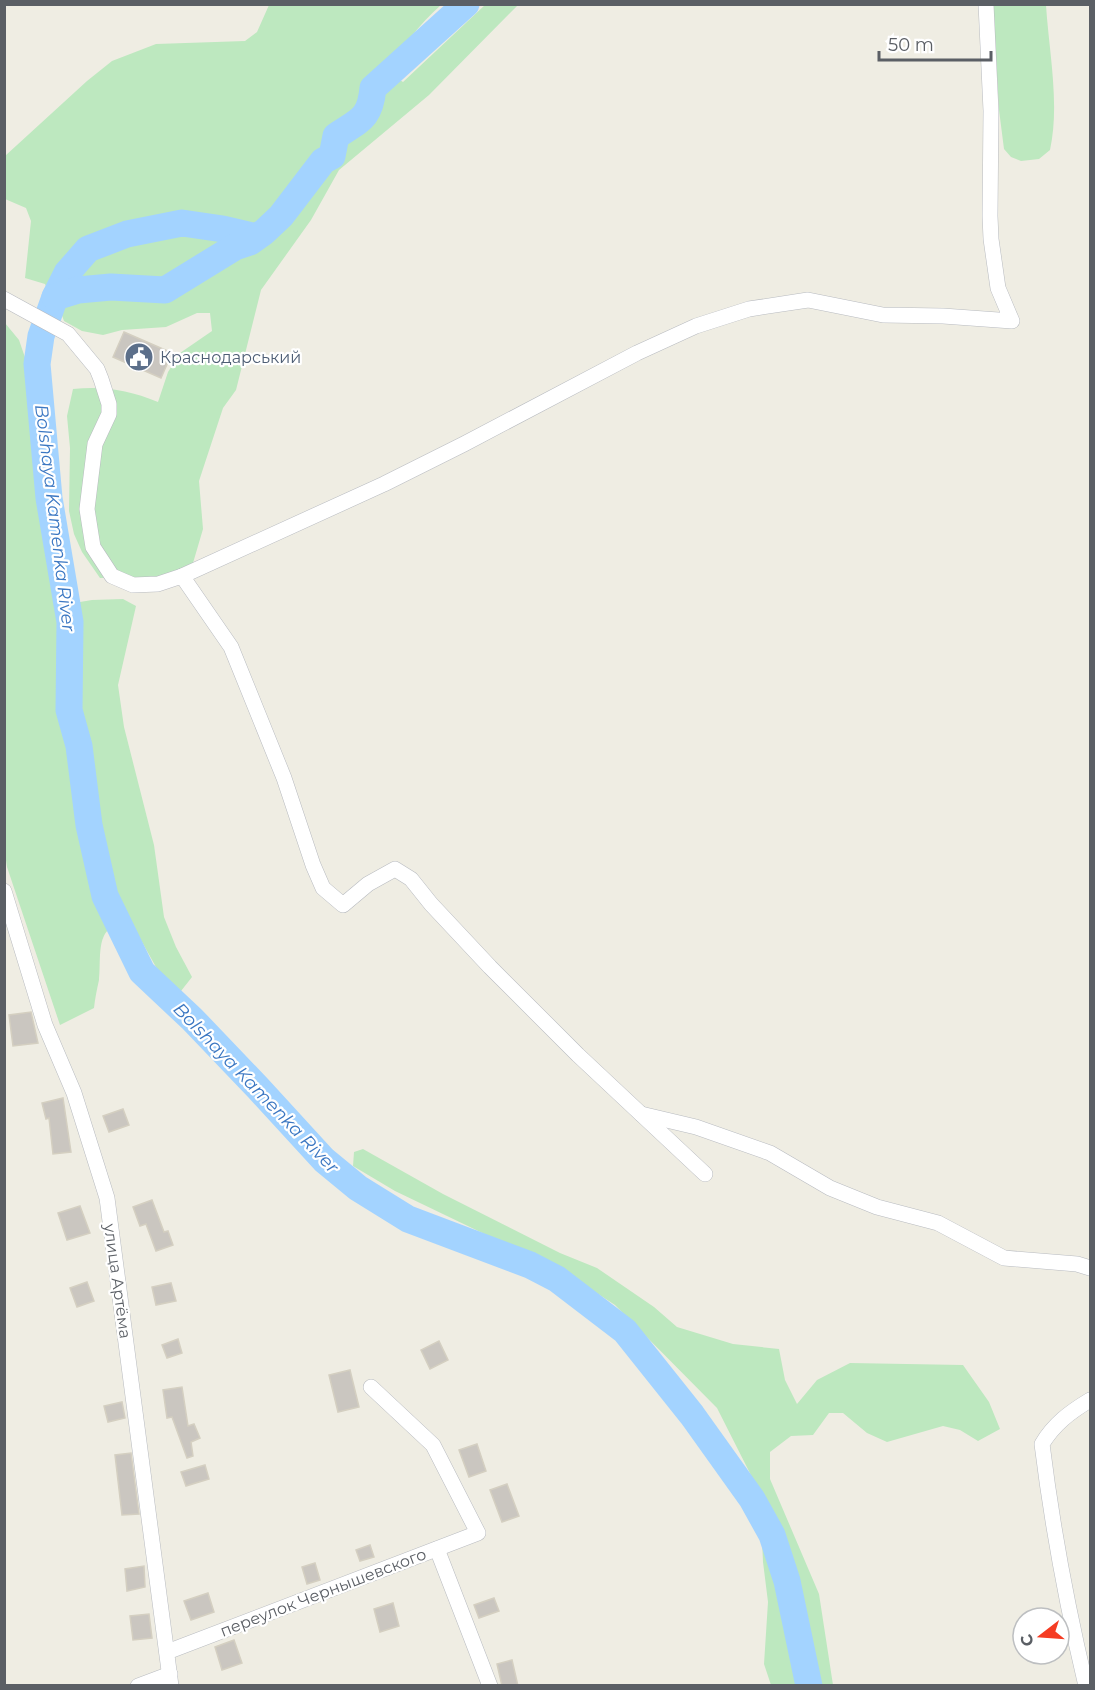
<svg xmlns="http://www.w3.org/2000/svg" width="1095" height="1690" viewBox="0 0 1095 1690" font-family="Montserrat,sans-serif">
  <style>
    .green { fill: #bde8bf; fill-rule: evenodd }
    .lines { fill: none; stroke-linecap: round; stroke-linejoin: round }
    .river { stroke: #a3d3ff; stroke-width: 27 }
    .building { fill: #cac6c0; stroke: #d4cfc1; stroke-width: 1.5 }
    .street-casing { stroke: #b8bbc0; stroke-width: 16 }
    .street { stroke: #fff; stroke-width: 15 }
    .labels { text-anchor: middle; stroke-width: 4.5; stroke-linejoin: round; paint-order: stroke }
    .service-label { font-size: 16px; fill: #4e5e75; stroke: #fff; text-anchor: start }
    .street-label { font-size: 16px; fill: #5b5f65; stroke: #fff }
    .water-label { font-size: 18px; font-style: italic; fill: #3b77c2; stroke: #fff }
  </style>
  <rect width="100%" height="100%" fill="#efede3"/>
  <g class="green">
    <path d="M269,5H441C419,25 401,46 391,74L403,82L485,5H518L429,95L339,170L311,220L261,290L236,390L223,408L199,481L203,529L193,563L170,577L100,578L82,552L74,534L69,511L70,448L67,416L73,389C104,386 129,390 158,402L168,372L180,353L212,331L210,313H197L166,327L122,330L103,335L82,331L64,321C60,307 50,298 45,284L25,278L31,221L26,208L5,199V156L87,81L112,61L156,44L245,41L257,32ZM182,223L223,229L255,237C249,243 242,244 235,247C218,255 177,288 162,290C126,293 93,281 56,296L67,273L88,249L127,234Z"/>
    <path d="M993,5H1046C1049,52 1060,104 1050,150L1039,159L1021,161L1011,157L1004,149L999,110Z"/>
    <path d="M175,231L218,236L231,242L198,264L174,276L157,282L91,284L74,280L82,264L104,247Z"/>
    <path d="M5,323L19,340L30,372L34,471L38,505L51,539L62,605L92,600L123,599L136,606L118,685L124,727L154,845L164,917L176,947L192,977L181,991L166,985L132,924C93,920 102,956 99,980C97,989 95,998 94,1008L60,1025L7,867L5,854Z"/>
    <path d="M363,1149L443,1194L560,1253L597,1268L654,1307L677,1327L733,1344L779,1349L785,1380L797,1404L817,1380L850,1363L963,1365L989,1402L1000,1429L978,1441L960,1430L943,1426L887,1442L867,1433L843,1413H829L813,1435L791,1436L770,1452V1479L819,1594L833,1685H771L764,1664L768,1602L763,1562L760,1493L717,1408L615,1305L566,1273L395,1191L353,1166L354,1152Z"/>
  </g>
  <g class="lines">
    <g class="river">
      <path d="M256,237L223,229L182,223L127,234L88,249L67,273L55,297L41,336L37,364L49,498L70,622L69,710L79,746L89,825L105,896L142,972L192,1019L258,1088L324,1160L358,1188L408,1219L530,1265L557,1279L625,1331L692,1415L752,1499L772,1535L787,1581L809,1686"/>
      <path d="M55,297L78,290L111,287L165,290L235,247L250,242L264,232L281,216L323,161L332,156L336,136C360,120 370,119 373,88L466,4"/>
    </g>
  </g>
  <g class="building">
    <path d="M124,332L172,353L161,378L113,357Z"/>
    <path d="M31,1012L38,1043L13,1046L9,1015Z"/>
    <path d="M63,1098L71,1152L53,1154L49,1118L46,1119L42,1103Z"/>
    <path d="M123,1109L129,1125L109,1132L103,1116Z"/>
    <path d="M152,1200L164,1232L168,1231L173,1245L156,1251L146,1224L140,1226L133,1207Z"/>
    <path d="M80,1206L90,1233L67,1240L58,1213Z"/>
    <path d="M87,1282L94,1301L77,1307L70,1288Z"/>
    <path d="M171,1283L176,1301L156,1305L152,1287Z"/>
    <path d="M178,1339L182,1353L167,1358L162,1345Z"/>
    <path d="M439,1341L448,1360L430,1369L421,1350Z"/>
    <path d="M350,1370L359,1407L338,1412L329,1375Z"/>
    <path d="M182,1387L188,1426L194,1424L200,1438L191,1442L193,1456L187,1458L172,1417L167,1418L163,1390Z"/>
    <path d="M122,1402L125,1418L108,1422L104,1406Z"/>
    <path d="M477,1444L486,1471L469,1477L459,1450Z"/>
    <path d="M131,1453L139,1514L122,1515L115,1455Z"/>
    <path d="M205,1465L209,1479L186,1486L181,1472Z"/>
    <path d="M507,1484L519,1516L502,1522L490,1490Z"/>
    <path d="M370,1545L374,1557L360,1561L356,1550Z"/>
    <path d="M315,1563L320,1580L307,1584L302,1567Z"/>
    <path d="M144,1566L145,1587L127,1591L125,1569Z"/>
    <path d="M208,1593L214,1612L191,1620L184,1601Z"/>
    <path d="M494,1598L499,1611L479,1618L474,1605Z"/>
    <path d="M393,1603L399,1626L380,1632L374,1609Z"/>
    <path d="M149,1614L152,1638L133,1640L130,1616Z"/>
    <path d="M234,1640L242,1663L222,1670L215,1647Z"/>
    <path d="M512,1660L518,1686H502L497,1664Z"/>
  </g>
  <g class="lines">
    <g class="street-casing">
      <g id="street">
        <path d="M4,299L68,334L97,369L101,379L109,404V414L95,444L87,509L93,547L112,576L133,585L158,584L182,576L231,647L284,778L313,865L323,888L343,905L368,884L395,869L411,879L431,904L490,967L578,1055L705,1174"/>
        <path d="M182,576L384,484L464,444L637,353L696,326L749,309L808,300L883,315L943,316L1012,321L998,288L991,239L990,216L991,111L986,4"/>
        <path d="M4,891L45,1025L74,1093L107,1198L171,1686"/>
        <path d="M641,1114L696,1127L770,1153L830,1188L877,1207L938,1223L1004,1258L1077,1264L1090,1268"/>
        <path d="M437,1549L490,1686"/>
        <path d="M167,1652L478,1533L433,1445L371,1387"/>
        <path d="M138,1686L170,1674"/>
        <path d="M1086,1686C1067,1606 1052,1525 1042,1444C1054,1424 1070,1412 1090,1400"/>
      </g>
    </g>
    <use href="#street" class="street"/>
  </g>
  <defs>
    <g id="civic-disc" transform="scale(1.5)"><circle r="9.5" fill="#5c6f8a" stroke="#fff"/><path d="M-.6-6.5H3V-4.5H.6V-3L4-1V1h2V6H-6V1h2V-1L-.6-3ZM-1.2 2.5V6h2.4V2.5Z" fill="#fff"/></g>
  </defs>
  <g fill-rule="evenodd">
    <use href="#civic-disc" x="139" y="357"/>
  </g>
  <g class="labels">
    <g class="service-label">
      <text x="160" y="363">Краснодарський</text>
    </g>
    <g class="street-label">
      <text transform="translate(118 1281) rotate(82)" y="6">улица Артёма</text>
      <text transform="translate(323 1592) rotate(-21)" y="6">переулок Чернышевского</text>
    </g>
    <g class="water-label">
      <text transform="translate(55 518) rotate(83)" y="6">Bolshaya Kamenka River</text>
      <text transform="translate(256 1088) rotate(46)" y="6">Bolshaya Kamenka River</text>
    </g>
  </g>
  <rect width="1095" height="1690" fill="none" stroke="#5b5f65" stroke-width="12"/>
  <g transform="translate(1041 1636) rotate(253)"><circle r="28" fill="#ffffff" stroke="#bdbfc1" stroke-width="1.5"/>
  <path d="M0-4.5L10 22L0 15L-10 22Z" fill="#f53c23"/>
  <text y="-9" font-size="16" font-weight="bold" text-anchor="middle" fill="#5b5f65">С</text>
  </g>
  <path d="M879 51v9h112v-9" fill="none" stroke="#5b5f65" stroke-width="3"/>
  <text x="888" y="51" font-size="18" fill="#5b5f65" stroke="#ffffff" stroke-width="4.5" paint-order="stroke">50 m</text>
</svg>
